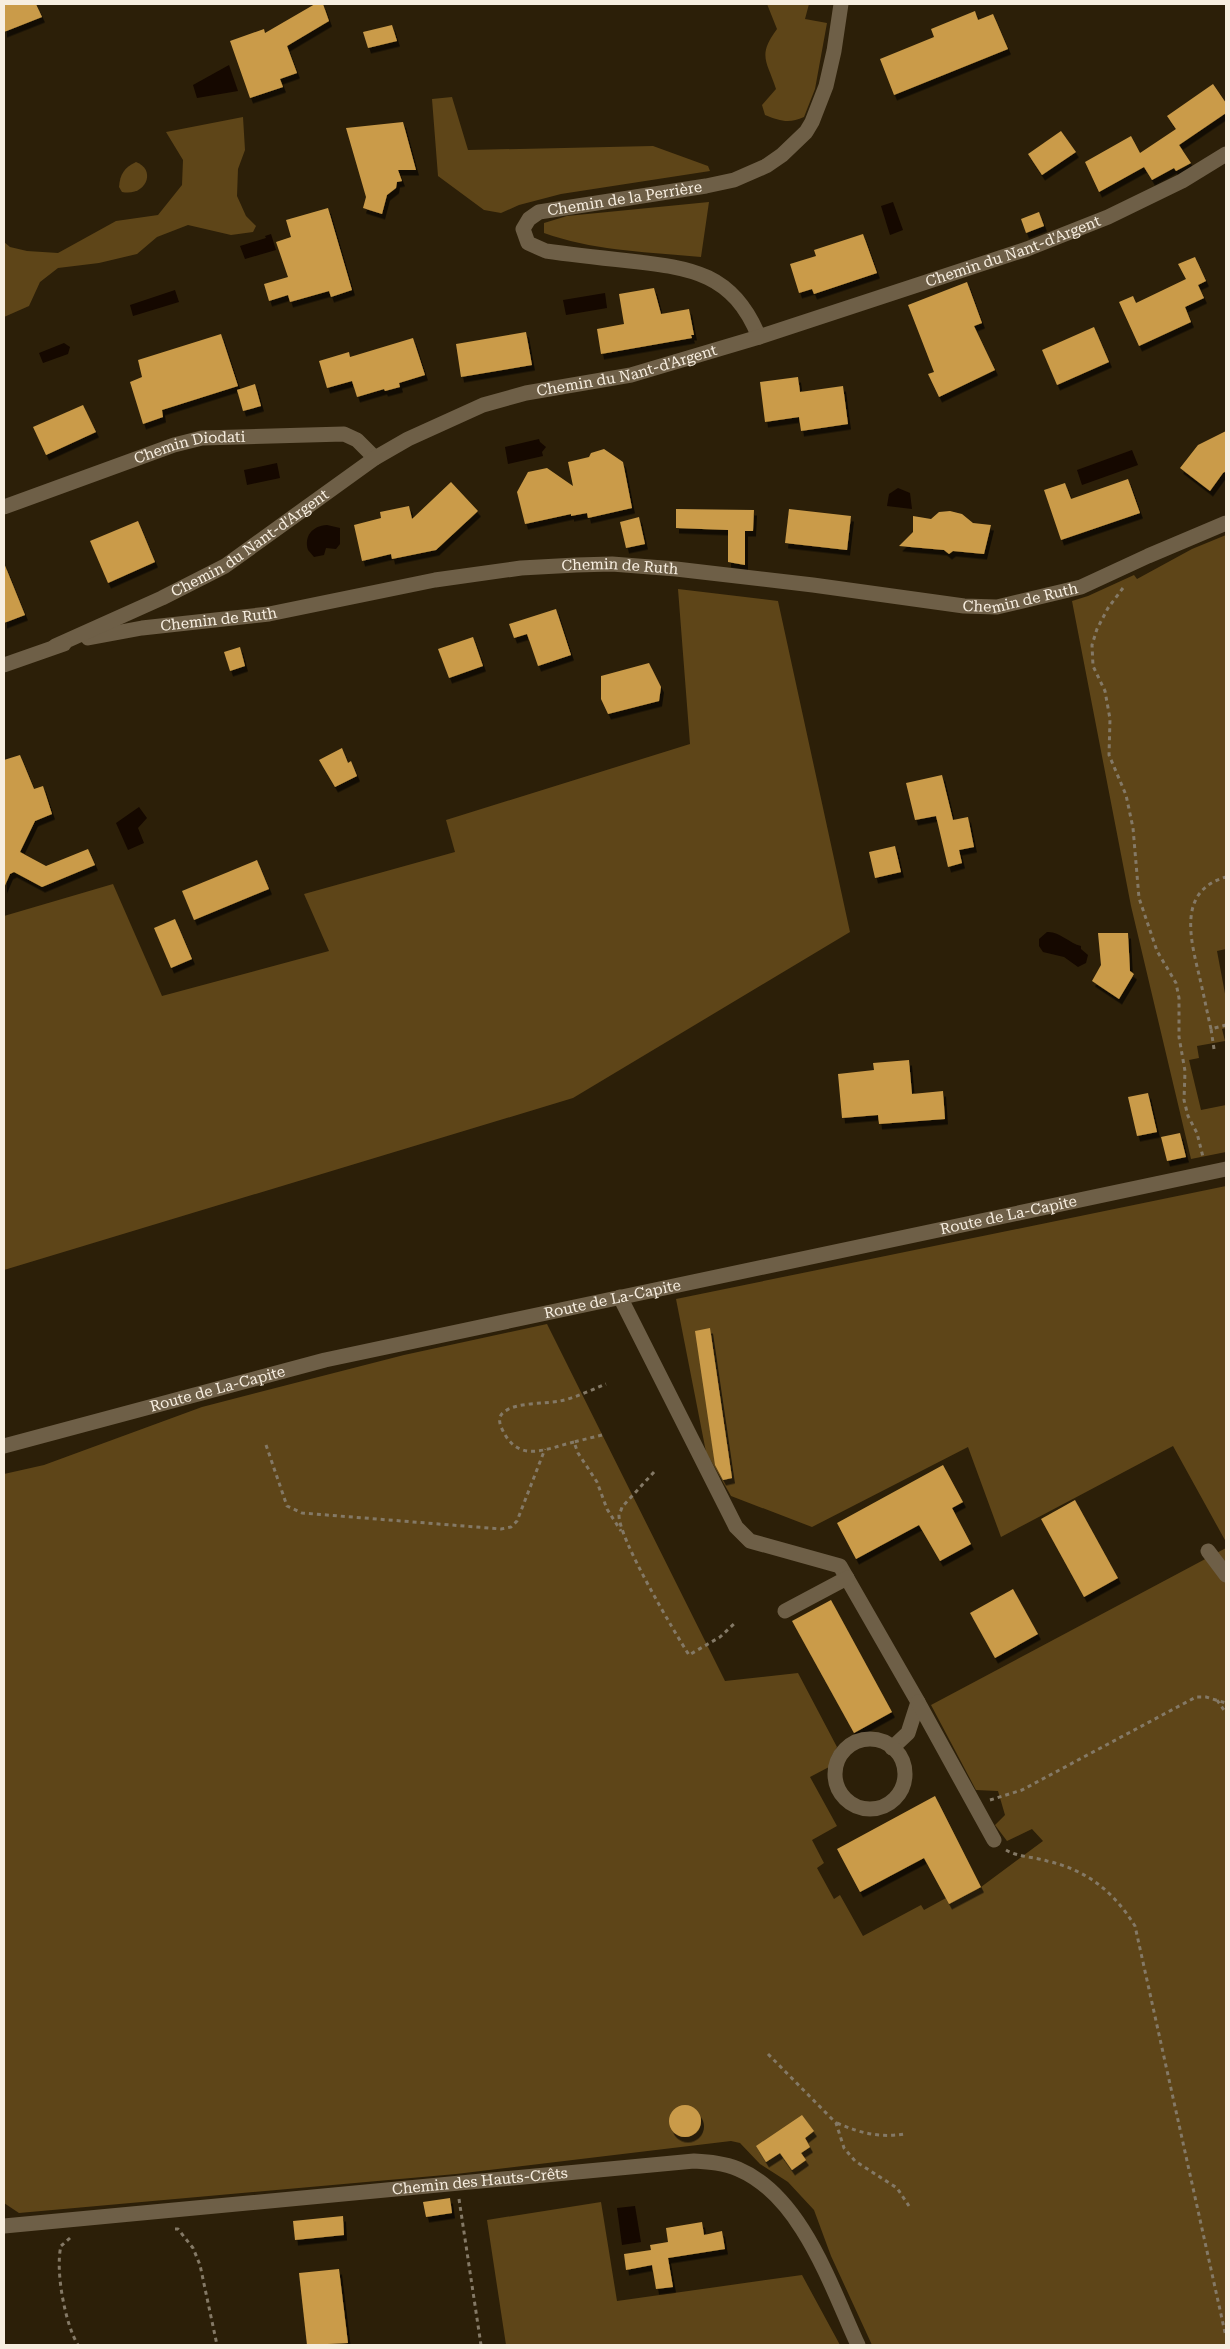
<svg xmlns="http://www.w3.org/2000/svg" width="1230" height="2349" viewBox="0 0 1230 2349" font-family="'Roboto Serif',serif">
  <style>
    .green { fill: #5e4518 }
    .water { fill: #150800 }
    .building { fill: #ca9b49; filter: url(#shadow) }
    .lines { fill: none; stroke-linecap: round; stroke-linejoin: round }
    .path { stroke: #847966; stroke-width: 3; stroke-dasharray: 4 4; stroke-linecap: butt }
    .minor { stroke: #6e5f47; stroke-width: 15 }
    .labels { text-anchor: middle; stroke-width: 5; stroke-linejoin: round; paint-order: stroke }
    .street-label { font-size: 15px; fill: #f7eee0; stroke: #2c1f08 }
  </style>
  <defs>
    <filter id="shadow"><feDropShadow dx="3" dy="5.5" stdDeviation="0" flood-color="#0009"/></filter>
  </defs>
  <rect width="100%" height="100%" fill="#2c1f08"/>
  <g class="green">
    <path d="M767,4H809L805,19L827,23L815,89L804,117C789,124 780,121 765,115L762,105L776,89C767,61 757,56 777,29Z"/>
    <path d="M452,97L468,150L653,146L708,166L710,171L561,194L519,205L501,213L484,210L438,176L432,99Z"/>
    <path d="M243,117L245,150L238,169L237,196L246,216L256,226L253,232L231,235L188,225L157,237L137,254L99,263L58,268L40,282L29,306L4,317V242L10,247L27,251L58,253L116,221L158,215L182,185L183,160L166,132Z"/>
    <path d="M136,162C157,170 146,197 122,192L119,187C120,174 124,168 136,162Z"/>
    <path d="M709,202L701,257C649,252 594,251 544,233V223L567,216Z"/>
    <path d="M1226,535V949L1217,951L1226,999V1028L1222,1029L1225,1041L1197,1046L1199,1058L1189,1060L1201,1110L1226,1105V1152L1191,1159L1131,906L1072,601L1088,596L1134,575L1137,579L1192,549Z"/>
    <path d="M678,589L778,601L850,932L573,1098L4,1270V916L113,884L162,996L329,951L304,894L455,852L446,820L690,744Z"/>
    <path d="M1226,1186V1542L1173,1446L1001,1537L968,1447L812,1527L731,1496L706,1452L676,1299Z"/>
    <path d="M547,1324L725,1681L798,1673L837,1747L831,1757L829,1767L810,1777L837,1826L812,1840L824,1863L817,1868L834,1899L840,1895L863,1936L921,1905L924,1910L946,1898L949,1904L981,1887L1043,1841L1032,1829L1007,1841L995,1825L1005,1815L998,1791L976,1790L931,1705L1226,1548V2345H872L831,2256L814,2210L788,2182L760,2164L740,2143L731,2141L456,2174L19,2213L4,2203V1474L44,1465L202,1407L404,1355Z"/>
    <path d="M601,2202L617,2301L802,2275L840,2345H506L487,2220Z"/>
  </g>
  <g class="water">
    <path d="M229,65L238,91L197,98L193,85Z"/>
    <path d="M893,202L903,230L890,235L881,206Z"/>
    <path d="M271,234L276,250L245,259L240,246L266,238L265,236Z"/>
    <path d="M175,290L179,302L133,316L130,305Z"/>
    <path d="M605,293L607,308L566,315L563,300Z"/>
    <path d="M64,343L70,347L68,354L43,363L39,353Z"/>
    <path d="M539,439L540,442L546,447L542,452L543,456L508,464L505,447Z"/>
    <path d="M1132,450L1138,465L1082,485L1077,470Z"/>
    <path d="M277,463L280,478L247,485L244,470Z"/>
    <path d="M898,488L910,493L912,509L887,506L889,494Z"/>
    <path d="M327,525L340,528V544L336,549L326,548L324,555L314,557L308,550C304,536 312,526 327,525Z"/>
    <path d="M139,807L147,818L138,828L144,843L128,850L116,823Z"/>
    <path d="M1047,932C1059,931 1069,943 1081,946V949L1088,955L1086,963L1078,967L1064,957L1043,952L1039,946V939Z"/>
    <path d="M635,2206L641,2242L622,2245L617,2208Z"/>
  </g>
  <g class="building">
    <path d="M4,4H36L42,17L4,32Z"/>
    <path d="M315,4H323L329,21L287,46L297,73L280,79L283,87L250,98L230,41L264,29L265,33Z"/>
    <path d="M975,11L978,20L993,14L1008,49L894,95L880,59L934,37L931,29Z"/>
    <path d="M392,25L397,41L368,48L363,32Z"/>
    <path d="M1213,84L1226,103V113L1179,145L1191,163L1176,171L1174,168L1152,180L1144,167L1099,192L1085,162L1131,136L1140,153L1176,129L1167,116Z"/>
    <path d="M403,122L416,170H398L402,181L397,182L396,188L387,195L382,214L363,208L366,197L346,128Z"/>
    <path d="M1061,131L1076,152L1042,175L1028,154Z"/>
    <path d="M328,208L352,290L331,297L329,291L290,302L288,295L269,301L264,284L288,277L276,242L291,237L286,220Z"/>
    <path d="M1039,212L1044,226L1026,233L1021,219Z"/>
    <path d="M863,234L877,273L814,294L812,289L799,293L790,264L816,256L814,250Z"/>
    <path d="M1195,257L1206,281L1198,285L1204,298L1185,307L1191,322L1139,346L1119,302L1133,296L1136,303L1186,279L1178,264Z"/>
    <path d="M967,282L982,323L974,326L995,370L939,397L928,374L934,372L908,305Z"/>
    <path d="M654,288L661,314L689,309L694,335H691L692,338L601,354L597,329L624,324L619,294Z"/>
    <path d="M1094,327L1109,362L1057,385L1042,350Z"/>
    <path d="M526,332L532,365L461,377L456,344Z"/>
    <path d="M221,334L238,386L162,410L163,417L143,424L130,382L142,377L138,360Z"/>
    <path d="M413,338L425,375L399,383L400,387L385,391L384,389L357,397L352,381L327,388L319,361L349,352L350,357Z"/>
    <path d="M798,377L800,392L843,386L848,424L801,431L799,417L765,422L760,382Z"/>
    <path d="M255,384L261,406L243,411L237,390Z"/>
    <path d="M83,405L96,432L46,455L33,427Z"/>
    <path d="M1226,431V471L1223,473L1210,491L1180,468L1198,445Z"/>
    <path d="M604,449L623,462L632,508L588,518L587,513L571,516V514L525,524L517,492L528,472L547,468L573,486L568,462L589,457L591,453Z"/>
    <path d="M1128,479L1140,513L1061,540L1044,490L1065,483L1071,499Z"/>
    <path d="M451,482L478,511L436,550L392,559L391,554L362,561L354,525L381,518L380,512L409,506L412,519Z"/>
    <path d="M676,509L754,510L753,531H745V565L728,562V530L676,528Z"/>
    <path d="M789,509L851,516L847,550L785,543Z"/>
    <path d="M950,511L962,514L973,523L991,525L984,554L953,551L949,554L944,550L899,546L913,532V516L931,519L939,512Z"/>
    <path d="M639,517L645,544L626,548L620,522Z"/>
    <path d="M138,521L155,562L108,583L90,541Z"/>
    <path d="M4,563L25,615L4,623Z"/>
    <path d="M556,609L571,655L538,666L527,634L514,638L509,624Z"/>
    <path d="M473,637L483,666L449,678L438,649Z"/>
    <path d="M240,647L245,666L230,671L224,652Z"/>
    <path d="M649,663L661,687L659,701L608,714L601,699V676Z"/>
    <path d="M342,748L348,763L351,761L357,776L335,787L319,760Z"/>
    <path d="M20,755L34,789L43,786L52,814L35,821L20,852L46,866L88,849L95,865L42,887L14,872L10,874L4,888V760Z"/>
    <path d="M942,775L953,820L968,817L974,847L959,850L962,863L948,867L936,816L915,820L906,783Z"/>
    <path d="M895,846L901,872L875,878L869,852Z"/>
    <path d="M257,860L269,889L194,920L182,891Z"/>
    <path d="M175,919L192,959L171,968L154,928Z"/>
    <path d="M1098,933H1128L1130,971L1134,974L1119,999L1092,981L1101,965Z"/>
    <path d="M909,1060L912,1094L943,1091L945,1119L879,1124L878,1115L842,1118L838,1074L874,1070L873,1063Z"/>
    <path d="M1148,1093L1157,1132L1137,1136L1128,1097Z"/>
    <path d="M1180,1133L1186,1157L1167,1161L1161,1137Z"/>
    <path d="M710,1328L732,1478L723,1480L715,1465L695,1331Z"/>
    <path d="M943,1465L963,1502L952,1508L971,1544L940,1561L919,1525L856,1559L837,1523Z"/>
    <path d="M1075,1500L1118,1578L1084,1597L1041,1519Z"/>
    <path d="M1013,1589L1038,1634L995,1658L970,1613Z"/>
    <path d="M831,1600L892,1712L854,1733L792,1621Z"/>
    <path d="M935,1796L981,1887L949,1904L924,1858L860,1892L837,1849Z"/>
    <circle cx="685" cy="2121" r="16"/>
    <path d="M802,2115L814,2131L805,2138L810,2147L801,2153L806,2160L792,2170L780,2153L766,2162L756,2146Z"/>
    <path d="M450,2198L452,2213L426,2217L423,2202Z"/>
    <path d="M343,2216L344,2235L295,2240L293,2221Z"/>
    <path d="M702,2222L704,2235L722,2231L725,2249L668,2258L673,2287L656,2289L652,2265L626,2270L624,2254L651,2250L650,2245L668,2242L666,2228Z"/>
    <path d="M339,2269L348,2343L307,2345L299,2273Z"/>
  </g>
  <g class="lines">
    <g class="path">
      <path d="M1123,588L1108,608L1097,629L1092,645L1093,666L1105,691L1110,719L1109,755L1126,795L1133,828L1139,898L1157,951L1176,983L1179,998V1037L1185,1071L1184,1100L1188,1116L1197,1133L1203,1157"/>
      <path d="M1211,1029C1207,1012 1204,996 1200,979C1191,941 1176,891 1226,877"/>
      <path d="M1214,1049L1211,1029L1226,1025"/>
      <path d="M602,1435L574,1442L578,1453L597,1482L607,1509L621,1531"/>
      <path d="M574,1442C545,1449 518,1464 502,1429C499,1423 498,1416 504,1412C516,1402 545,1404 560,1401C575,1398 591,1390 606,1384"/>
      <path d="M266,1445L287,1506L302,1513L501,1529L511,1527L517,1521L545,1449"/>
      <path d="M654,1472L622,1507C622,1508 620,1513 619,1514C617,1536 675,1633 689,1655L720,1637L735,1623"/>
      <path d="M1217,1700L1226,1713"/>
      <path d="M990,1800L1022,1790L1196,1697H1206L1226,1703"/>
      <path d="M1006,1850C1018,1857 1034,1857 1047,1861C1087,1870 1114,1892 1135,1926L1226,2337"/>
      <path d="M768,2054L836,2123L844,2148L855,2161L897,2188L909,2206"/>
      <path d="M837,2123C860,2133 879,2138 904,2134"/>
      <path d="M459,2199L481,2345"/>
      <path d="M175,2229H178L193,2248L200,2265L217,2345"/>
      <path d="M70,2238L61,2246C55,2270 65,2324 78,2345"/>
    </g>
    <g class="minor">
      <path id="s1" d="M759,337C733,273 692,268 630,261C602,258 574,255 546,251L528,243L523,229L529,219L539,212L706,186L734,180L766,166L782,155L806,132L812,122L826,86L834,51L841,4"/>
      <path id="s2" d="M4,507L174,445L202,438L344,434L357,440L375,458"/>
      <path id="s3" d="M88,638L142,628L269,614L435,580L521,568L576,565L612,564L676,569L813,585L964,606L997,607L1081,587L1148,556L1226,523"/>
      <path id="s4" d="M55,646L162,598L225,566L375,458L408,439L483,405L526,393L631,375L759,337L1027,249L1108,217L1182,181L1226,154"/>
      <path d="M4,665L64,644"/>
      <path d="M620,1297L736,1527L750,1541L840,1566L844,1573L918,1702L908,1733L892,1748"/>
      <path id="s5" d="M4,1446L325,1360L1226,1169"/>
      <path d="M1208,1551L1226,1575"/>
      <path d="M785,1611L847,1578"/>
      <path d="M918,1702L994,1840"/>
      <circle cx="870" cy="1774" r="35"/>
      <path id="s6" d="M4,2226L694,2161C709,2162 724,2163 738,2169C802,2196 831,2287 858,2345"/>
    </g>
  </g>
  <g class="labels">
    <g class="street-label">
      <text dy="5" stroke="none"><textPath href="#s1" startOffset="390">Chemin de la Perrière</textPath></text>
      <text dy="5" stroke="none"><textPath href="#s4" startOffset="1046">Chemin du Nant-d'Argent</textPath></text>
      <text dy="5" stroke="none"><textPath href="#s4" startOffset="641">Chemin du Nant-d'Argent</textPath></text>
      <text dy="5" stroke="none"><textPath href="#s2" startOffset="196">Chemin Diodati</textPath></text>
      <text dy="5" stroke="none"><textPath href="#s4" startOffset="221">Chemin du Nant-d'Argent</textPath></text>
      <text dy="5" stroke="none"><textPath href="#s3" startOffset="538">Chemin de Ruth</textPath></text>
      <text dy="5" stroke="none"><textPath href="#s3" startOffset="942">Chemin de Ruth</textPath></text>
      <text dy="5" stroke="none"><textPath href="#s3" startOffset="132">Chemin de Ruth</textPath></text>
      <text dy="5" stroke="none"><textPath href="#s5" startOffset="1031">Route de La-Capite</textPath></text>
      <text dy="5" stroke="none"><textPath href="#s5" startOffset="626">Route de La-Capite</textPath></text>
      <text dy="5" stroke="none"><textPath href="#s5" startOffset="221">Route de La-Capite</textPath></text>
      <text dy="5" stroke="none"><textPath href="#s6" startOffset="478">Chemin des Hauts-Crêts</textPath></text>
    </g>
  </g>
  <rect width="1230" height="2349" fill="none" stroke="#f7eee0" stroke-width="10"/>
</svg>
